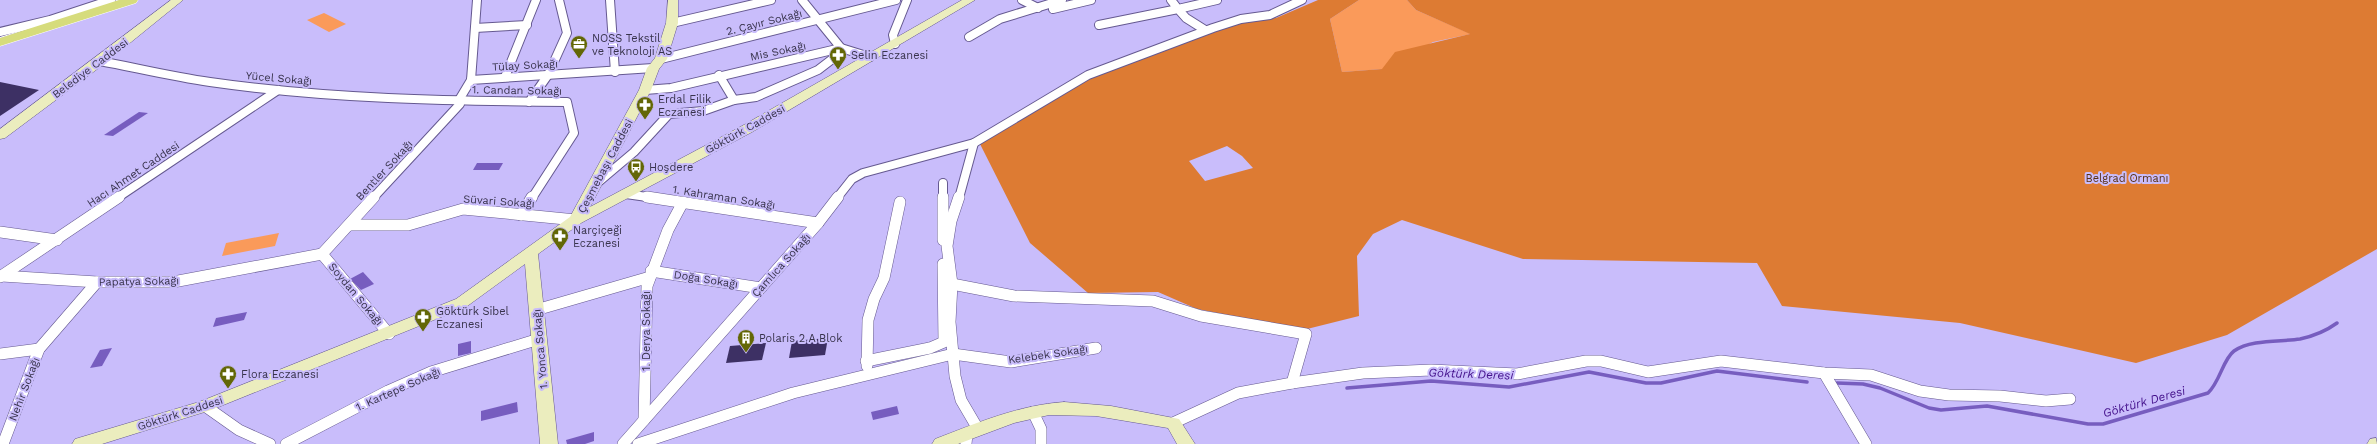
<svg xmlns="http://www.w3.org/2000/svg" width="2377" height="444" viewBox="0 0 2377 444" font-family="'Work Sans',sans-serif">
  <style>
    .green { fill: #fa9a5a }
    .forest { fill: #dd7b33; fill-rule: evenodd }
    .water { fill: #775dbf }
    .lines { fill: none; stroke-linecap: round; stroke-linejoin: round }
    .stream { stroke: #775dbf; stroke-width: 3.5 }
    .building { fill: #3d3064 }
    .street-far1-casing { stroke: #655990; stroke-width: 10 }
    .street-casing { stroke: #655990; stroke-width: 12 }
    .secondary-casing { stroke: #655990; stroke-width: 1 }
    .primary-casing { stroke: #fff; stroke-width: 1 }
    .street-far1 { stroke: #fff; stroke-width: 8 }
    .street { stroke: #fff; stroke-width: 11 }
    .secondary { fill: #ebedbe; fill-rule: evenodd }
    .primary { fill: #d6dc7c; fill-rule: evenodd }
    .labels { text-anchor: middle; stroke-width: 4; stroke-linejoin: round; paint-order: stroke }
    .street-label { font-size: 11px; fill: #38334c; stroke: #c9bdfb }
    .poi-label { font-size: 11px; fill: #38334c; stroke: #c9bdfb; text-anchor: start }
    .park-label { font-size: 11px; fill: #593115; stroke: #c9bdfb }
    .water-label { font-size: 12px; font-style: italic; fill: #43108b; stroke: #c9bdfb }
  </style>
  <rect width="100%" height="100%" fill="#c9bdfb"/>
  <g class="green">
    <path d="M1359,0H1407L1416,10L1471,34L1433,42L1383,69L1342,72L1330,19Z"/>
    <path d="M324,13L346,24L329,32L307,20Z"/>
    <path d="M279,233L275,246L222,256L226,243Z"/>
  </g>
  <path class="forest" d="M1318,0H1359L1330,19L1342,72L1382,69L1395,52L1470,34L1416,10L1407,0H2377V249L2227,335L2136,363L1960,323L1782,306L1757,263L1523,259L1402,220L1373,234L1357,256L1359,316L1303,330L1197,309L1158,292L1088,293L1030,243L980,144L1093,75L1245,20L1276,18ZM1227,146L1242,156L1253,168L1205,181L1189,161Z"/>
  <g class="water">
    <path d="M139,112L148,113L113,136L104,135Z"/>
    <path d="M477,163H503L499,170H473Z"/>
    <path d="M363,272L374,284L361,290L350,279Z"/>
    <path d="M247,312L244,320L213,327L216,318Z"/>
    <path d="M471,341V353L458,356V344Z"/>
    <path d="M112,348L102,366L90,368L100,350Z"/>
    <path d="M517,402L518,412L481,421V411Z"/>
    <path d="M897,406L899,414L873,420L871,412Z"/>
    <path d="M594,432V441L585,444H567L566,440Z"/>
  </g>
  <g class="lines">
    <g class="stream">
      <path d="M1837,383L1863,384L1880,388L1929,408L1941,410L1987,406L2088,424H2103L2208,393C2220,382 2223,359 2234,351C2251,339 2281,342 2300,339C2314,336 2326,331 2337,323"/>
      <path d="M1347,388L1431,381L1509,387L1589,372L1646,383H1661L1717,371L1807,382"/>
    </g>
  </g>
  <g class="building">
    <path d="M0,82L39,90L0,116Z"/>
    <path d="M828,338L825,355L789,358L792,341Z"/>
    <path d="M766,343L762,360L726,363L730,346Z"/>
  </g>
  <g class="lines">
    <g class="street-far1-casing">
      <g id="street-far1">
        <path d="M610,0L615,72"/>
        <path d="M802,0L841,48L870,57"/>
        <path d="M1022,0L1038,8"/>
        <path d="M1171,0L1178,9L1217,0"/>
        <path d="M1053,9L1091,0"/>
        <path d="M672,23L771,0"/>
        <path d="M1099,25L1178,9L1186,18L1205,30"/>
        <path d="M475,28L527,25"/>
        <path d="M0,32L50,20L111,0"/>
        <path d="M969,37L1000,19L1062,0"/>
        <path d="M895,44L893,35L907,0"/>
        <path d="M661,59L896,0"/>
        <path d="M100,61C137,68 173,77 210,82C328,99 448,101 567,102L574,133L532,198"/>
        <path d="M719,75L734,100"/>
        <path d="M505,77L536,0"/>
        <path d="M471,80L653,68"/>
        <path d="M645,90L671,88L841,48"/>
        <path d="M529,102L548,75L567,33L559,0"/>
        <path d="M943,183V198"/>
        <path d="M595,185L634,152L669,114L703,111L734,100L756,97L818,70L835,57L837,49"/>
        <path d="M626,194L654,198"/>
        <path d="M117,198L278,90"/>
        <path d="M373,198L460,104L459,100L471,80L477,0"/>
        <path d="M837,198L852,179L863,173L974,143L1088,75L1213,28L1241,19L1270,15L1302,0"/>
        <path d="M959,198L974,143"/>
      </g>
    </g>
    <g class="street-casing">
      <g id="street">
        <path d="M647,197L818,223"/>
        <path d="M943,197V240"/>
        <path d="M959,197L951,221L947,246L952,284L950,322L955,376L961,400L978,429"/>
        <path d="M521,215L532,197"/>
        <path d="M350,225H408L463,209L576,220"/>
        <path d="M0,232L57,240"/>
        <path d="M322,254L374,197"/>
        <path d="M322,254L389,334"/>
        <path d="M651,271L761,288"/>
        <path d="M2,276L97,282H173L322,254"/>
        <path d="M0,277L119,197"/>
        <path d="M952,284L1014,296L1153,301L1201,316L1306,334L1292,383L1238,393L1173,423"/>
        <path d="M536,310L650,277"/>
        <path d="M0,354L39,349"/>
        <path d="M866,361L930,348L944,342L943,264"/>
        <path d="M867,366L868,320L874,299L884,278L900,202"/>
        <path d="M1824,373L1866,444"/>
        <path d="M1292,383L1363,373L1431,370L1517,374L1586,361H1601L1648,372L1721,361L1824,373L1871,375L1920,391L1949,395L2000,396L2046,401L2070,399"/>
        <path d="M205,406L239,430L270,444"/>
        <path d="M1033,412L1041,429V444"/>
        <path d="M644,420L647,286L668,230L683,202"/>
        <path d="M3,444L39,349L97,282"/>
        <path d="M286,444L388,391L431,372L539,339"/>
        <path d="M623,444L818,223L838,197"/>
        <path d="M638,444L793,393L953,354L1011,362L1096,348"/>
        <path d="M966,444L967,434"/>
      </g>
    </g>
    <g class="secondary-casing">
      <g id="secondary">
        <path d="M171,0H183L104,64L5,138L0,139V129Z"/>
        <path d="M668,0H678V23L667,59L659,69L651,90L590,207L742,126L962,0H975L752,132L581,223L538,254L558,444H540L525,264L466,307L211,410L102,444H72L75,439L199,402L456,299L570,217L639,90L647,68L655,58L666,23Z"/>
        <path d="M1064,402L1111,406L1179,419L1195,444H1177L1168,428L1096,416L1049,415L1014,423L958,444H932L935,439C977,423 1019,405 1064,402Z"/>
        <path d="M2376,438L2377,444H2367L2370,439Z"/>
      </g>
    </g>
    <g class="primary-casing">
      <path id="primary" d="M119,0H138L136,3L0,46V38Z"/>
    </g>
    <use href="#street-far1" class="street-far1"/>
    <use href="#street" class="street"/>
    <use href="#secondary" class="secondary"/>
    <use href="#primary" class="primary"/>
  </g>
  <defs>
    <g id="office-pin" transform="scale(0.9)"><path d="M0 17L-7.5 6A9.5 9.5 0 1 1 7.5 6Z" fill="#636706" stroke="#c9bdfb"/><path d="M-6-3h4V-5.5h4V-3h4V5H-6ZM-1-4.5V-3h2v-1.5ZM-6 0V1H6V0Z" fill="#fff"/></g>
    <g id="pharmacy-pin" transform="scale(0.9)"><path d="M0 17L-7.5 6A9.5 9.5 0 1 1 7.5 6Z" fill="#636706" stroke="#c9bdfb"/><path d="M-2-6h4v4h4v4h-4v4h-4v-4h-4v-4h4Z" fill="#fff"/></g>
    <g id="bus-pin" transform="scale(0.9)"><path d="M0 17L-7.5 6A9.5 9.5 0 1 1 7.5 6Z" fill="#636706" stroke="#c9bdfb"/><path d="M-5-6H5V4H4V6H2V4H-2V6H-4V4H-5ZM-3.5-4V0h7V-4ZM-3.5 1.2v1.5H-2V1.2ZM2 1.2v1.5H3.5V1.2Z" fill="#fff"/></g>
    <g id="building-pin" transform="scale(0.9)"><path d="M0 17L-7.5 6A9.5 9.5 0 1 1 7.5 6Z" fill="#636706" stroke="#c9bdfb"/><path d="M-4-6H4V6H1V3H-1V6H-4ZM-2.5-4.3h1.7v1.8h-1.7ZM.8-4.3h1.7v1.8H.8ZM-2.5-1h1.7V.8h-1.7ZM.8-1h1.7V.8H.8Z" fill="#fff"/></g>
  </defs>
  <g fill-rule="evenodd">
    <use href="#office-pin" x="579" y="44"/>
    <use href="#pharmacy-pin" x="838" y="55"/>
    <use href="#pharmacy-pin" x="645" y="105"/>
    <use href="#bus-pin" x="636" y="167"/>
    <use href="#pharmacy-pin" x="560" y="236"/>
    <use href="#pharmacy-pin" x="423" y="317"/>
    <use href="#building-pin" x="746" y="338"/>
    <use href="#pharmacy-pin" x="228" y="374"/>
  </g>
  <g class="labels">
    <g class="street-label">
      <text transform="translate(764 22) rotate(-14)" y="4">2. Çayır Sokağı</text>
      <text transform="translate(778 51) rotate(-12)" y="4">Mis Sokağı</text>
      <text transform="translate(525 65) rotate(-3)" y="4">Tülay Sokağı</text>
      <text transform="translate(90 68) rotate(-37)" y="4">Belediye Caddesi</text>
      <text transform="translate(279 78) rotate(5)" y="4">Yücel Sokağı</text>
      <text transform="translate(517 90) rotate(1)" y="4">1. Candan Sokağı</text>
      <text transform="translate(745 129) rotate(-29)" y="4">Göktürk Caddesi</text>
      <text transform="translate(605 166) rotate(-62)" y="4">Çeşmebaşı Caddesi</text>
      <text transform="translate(384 170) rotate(-47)" y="4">Bentler Sokağı</text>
      <text transform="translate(133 174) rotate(-34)" y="4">Hacı Ahmet Caddesi</text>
      <text transform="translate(724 197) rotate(9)" y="4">1. Kahraman Sokağı</text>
      <text transform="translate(499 201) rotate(4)" y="4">Süvari Sokağı</text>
      <text transform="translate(781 265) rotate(-48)" y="4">Çamlıca Sokağı</text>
      <text transform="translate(706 279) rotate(9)" y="4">Doğa Sokağı</text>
      <text transform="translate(139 281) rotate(-1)" y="4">Papatya Sokağı</text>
      <text transform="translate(356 294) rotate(50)" y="4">Soydan Sokağı</text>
      <text transform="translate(646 331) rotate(-90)" y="4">1. Derya Sokağı</text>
      <text transform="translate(540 349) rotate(-95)" y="4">1. Yonca Sokağı</text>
      <text transform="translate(1048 354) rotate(-8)" y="4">Kelebek Sokağı</text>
      <text transform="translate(24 389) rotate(-69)" y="4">Nehir Sokağı</text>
      <text transform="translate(398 389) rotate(-24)" y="4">1. Kartepe Sokağı</text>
      <text transform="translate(180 413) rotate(-18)" y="4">Göktürk Caddesi</text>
    </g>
    <g class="poi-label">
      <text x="592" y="42">NOSS Tekstil<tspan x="592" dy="13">ve Teknoloji AS</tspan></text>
      <text x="851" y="59">Selin Eczanesi</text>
      <text x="658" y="103">Erdal Filik<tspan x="658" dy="13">Eczanesi</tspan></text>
      <text x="649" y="171">Hoşdere</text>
      <text x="573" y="234">Narçiçeği<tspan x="573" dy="13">Eczanesi</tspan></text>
      <text x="436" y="315">Göktürk Sibel<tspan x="436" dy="13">Eczanesi</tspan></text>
      <text x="759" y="342">Polaris 2 A Blok</text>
      <text x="241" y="378">Flora Eczanesi</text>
    </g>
    <g class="park-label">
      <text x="2127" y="182">Belgrad Ormanı</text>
    </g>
    <g class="water-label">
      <text transform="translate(1471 374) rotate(2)" y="4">Göktürk Deresi</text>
      <text transform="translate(2144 402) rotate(-16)" y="4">Göktürk Deresi</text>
    </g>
  </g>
</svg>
